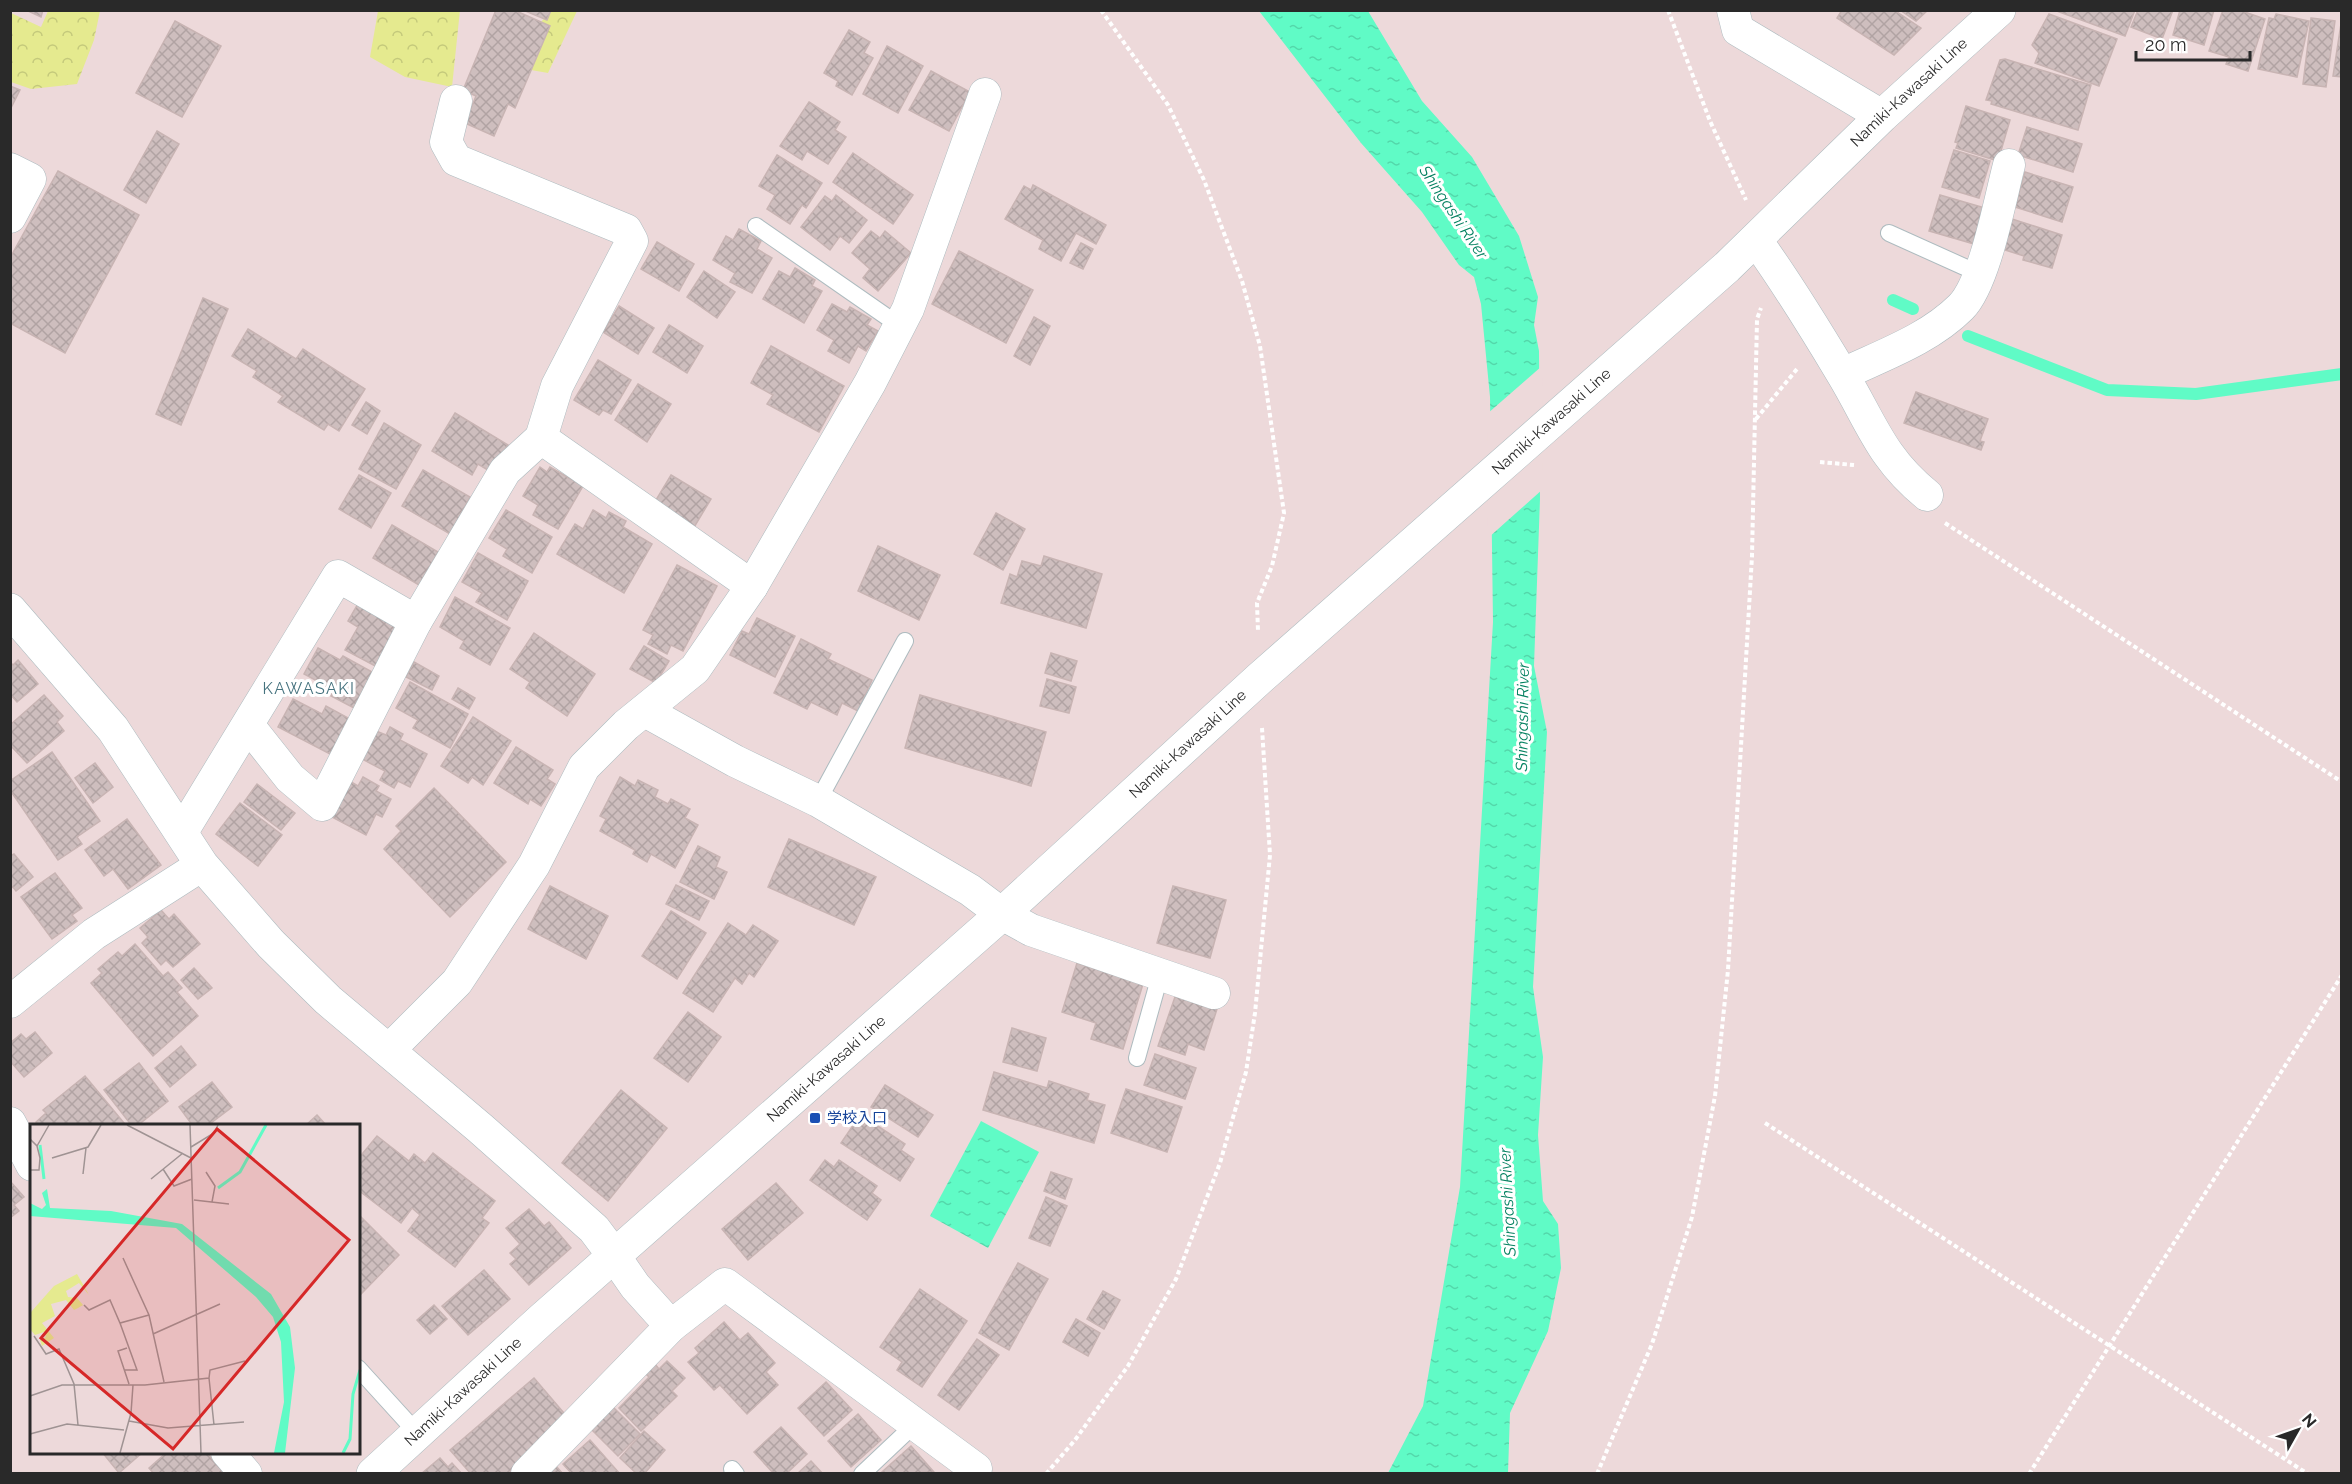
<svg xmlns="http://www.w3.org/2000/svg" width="2352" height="1484" viewBox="0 0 2352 1484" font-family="Raleway,'Noto Sans JP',sans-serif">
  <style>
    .forest { fill: url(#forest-crowns) }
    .water { fill: url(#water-ripples) }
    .pier { fill: #edd9da }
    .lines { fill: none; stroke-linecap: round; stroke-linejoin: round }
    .stream { stroke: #60fbc6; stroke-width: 12 }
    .building { fill: url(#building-cross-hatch); stroke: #c8b4b3; stroke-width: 1.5 }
    .service-casing { stroke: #adbbbf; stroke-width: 18 }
    .minor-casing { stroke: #adbbbf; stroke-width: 33 }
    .tertiary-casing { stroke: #adbbbf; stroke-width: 34 }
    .secondary-casing { stroke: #adbbbf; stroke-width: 34 }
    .path { stroke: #fff; stroke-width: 4; stroke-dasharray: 4.5 3; stroke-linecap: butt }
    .service { stroke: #fff; stroke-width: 16 }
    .minor { stroke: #fff; stroke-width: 32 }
    .tertiary { stroke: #fff; stroke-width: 33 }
    .secondary { stroke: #fff; stroke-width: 33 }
    .transit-dot { fill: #1a4fb4; stroke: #fff; stroke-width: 2 }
    .labels { text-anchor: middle; stroke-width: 6; stroke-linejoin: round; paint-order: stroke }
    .street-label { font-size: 15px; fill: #292929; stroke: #fff }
    .transit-label { font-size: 15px; fill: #164399; stroke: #fff; text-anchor: start }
    .water-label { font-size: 16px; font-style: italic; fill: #048160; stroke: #fff }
    .neighbourhood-label { font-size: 16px; letter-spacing: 1.5px; fill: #45727e; stroke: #fff }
    .inset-river { fill: none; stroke: #60fbc6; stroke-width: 3 }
    .inset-road { fill: none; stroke: #9f9393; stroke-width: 1.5 }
    .view { fill: #d62828; fill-opacity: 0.15; stroke: #d62828; stroke-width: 3 }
    .inset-edge { fill: none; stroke: #292929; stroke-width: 3 }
  </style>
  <defs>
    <pattern id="forest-crowns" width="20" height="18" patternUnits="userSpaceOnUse" patternTransform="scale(1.5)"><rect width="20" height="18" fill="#e5ea8f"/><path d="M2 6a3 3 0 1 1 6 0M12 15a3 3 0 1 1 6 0" fill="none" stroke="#c4c97b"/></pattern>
    <pattern id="water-ripples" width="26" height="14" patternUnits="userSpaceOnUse" patternTransform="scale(1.5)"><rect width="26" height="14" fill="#60fbc6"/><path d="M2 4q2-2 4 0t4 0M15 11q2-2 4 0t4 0" fill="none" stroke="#53d7aa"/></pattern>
    <pattern id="building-cross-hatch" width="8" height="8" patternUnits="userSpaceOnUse" patternTransform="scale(1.5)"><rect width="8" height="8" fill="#cebebe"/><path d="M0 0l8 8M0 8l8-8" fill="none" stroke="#b1a3a3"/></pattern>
  </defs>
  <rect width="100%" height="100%" fill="#edd9da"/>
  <g class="forest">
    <path d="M460,10L452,87L405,77L370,57L378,11Z"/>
    <path d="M48,11H100L94,40L77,84L31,89L11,82V13L41,27Z"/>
    <path d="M551,11H577L548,73L531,70L541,22Z"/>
  </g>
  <g class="water">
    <path d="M1259,11H1368L1422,101L1472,157L1519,236L1538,297L1534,325L1539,351L1540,499L1534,666L1547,732L1533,987L1543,1057L1538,1135L1543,1201L1558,1224L1561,1268L1548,1331L1510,1413L1508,1473H1388L1423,1406L1460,1187L1493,622L1490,397L1481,304L1474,277L1459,265L1422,212L1361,143Z"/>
    <path d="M981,1121L1039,1152L988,1248L930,1216Z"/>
  </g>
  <path class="pier" d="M1542,366L1543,489L1488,538L1487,414Z"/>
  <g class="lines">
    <g class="stream">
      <path d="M1893,300L1913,309"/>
      <path d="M1968,336L2107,390L2196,394L2342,374"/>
    </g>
  </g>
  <g class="building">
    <path d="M26,10H43L41,17Z"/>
    <path d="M496,10H514L550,26L515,108L508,104L494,136L465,123L476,96L463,90Z"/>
    <path d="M523,10H551L547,20Z"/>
    <path d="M1842,10H1894L1921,28L1894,55L1837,18Z"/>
    <path d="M1900,10H1928L1916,21Z"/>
    <path d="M2054,10H2135L2125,36Z"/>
    <path d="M2138,10H2173L2162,39L2131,27Z"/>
    <path d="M2180,10H2214L2204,45L2173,35Z"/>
    <path d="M2223,10H2239L2265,19L2248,71L2226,64L2229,57L2209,51Z"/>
    <path d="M2049,14L2117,39L2099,86L2035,63L2039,53L2032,45Z"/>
    <path d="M2276,14L2309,21L2297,77L2258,69L2269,18L2274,19Z"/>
    <path d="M2342,17V77L2333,76Z"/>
    <path d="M2311,18L2335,21L2326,87L2303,84Z"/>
    <path d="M175,21L221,46L182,117L136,93Z"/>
    <path d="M849,30L870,42L864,53L873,58L852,95L836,86L838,81L824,73Z"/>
    <path d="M887,46L923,66L898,113L863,94Z"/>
    <path d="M2005,59L2091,85L2078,130L1991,104L1992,101L1986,100L2000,60Z"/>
    <path d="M931,71L970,92L949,131L909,110Z"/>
    <path d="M10,86L20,90L10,110Z"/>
    <path d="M809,102L840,122L835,130L846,137L828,164L807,151L802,160L780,146Z"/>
    <path d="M1966,106L2010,120L1998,161L1956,148L1958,143L1955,142Z"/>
    <path d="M2027,127L2082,144L2073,172L2018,155Z"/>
    <path d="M157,131L179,144L146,203L124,190Z"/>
    <path d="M1954,150L1990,161L1979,198L1942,187Z"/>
    <path d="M853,153L913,195L893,224L833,182Z"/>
    <path d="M777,155L822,183L806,208L802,205L790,224L767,209L775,195L759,186Z"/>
    <path d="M58,171L139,215L65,353L10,323V258Z"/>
    <path d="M2025,172L2073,187L2062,222L2015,207Z"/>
    <path d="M1033,185L1106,225L1096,244L1076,233L1061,261L1039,249L1043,240L1005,219L1024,186L1031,190Z"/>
    <path d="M836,195L867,220L849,243L840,236L830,250L801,227L825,196L832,201Z"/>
    <path d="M1940,195L1985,208L1974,244L1929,231Z"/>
    <path d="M2012,219L2062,235L2052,268L2023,260L2024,256L2002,249Z"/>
    <path d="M739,229L761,241L757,249L772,258L752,293L730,282L735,273L713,260L726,236L733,240Z"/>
    <path d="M871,231L880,238L885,231L911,253L878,291L863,278L870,269L852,253Z"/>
    <path d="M657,242L694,264L679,291L641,269Z"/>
    <path d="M1081,243L1093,249L1083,269L1070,263Z"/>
    <path d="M959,251L1033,290L1006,343L932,304Z"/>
    <path d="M795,268L815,280L812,286L822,291L804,323L763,299L779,271L790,277Z"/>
    <path d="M704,271L735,292L717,318L687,297Z"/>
    <path d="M203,298L228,309L181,425L156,414Z"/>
    <path d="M832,304L847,312L850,307L871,319L867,325L878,331L866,351L858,346L849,363L828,351L834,340L817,330Z"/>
    <path d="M619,306L654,328L638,354L603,332Z"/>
    <path d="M1034,317L1050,326L1030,365L1014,356Z"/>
    <path d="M669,325L703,346L687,373L653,352Z"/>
    <path d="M248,329L296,359L303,349L365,389L339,431L328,424L324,430L278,402L283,396L253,377L257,371L232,356Z"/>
    <path d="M771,346L844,386L819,432L767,404L773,395L751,383Z"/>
    <path d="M598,360L631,380L611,414L603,410L599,415L574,400Z"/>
    <path d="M638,384L671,404L647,442L615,420Z"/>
    <path d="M1916,392L1988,419L1980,441L1984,442L1981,450L1904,423Z"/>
    <path d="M366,402L380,411L367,434L352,425Z"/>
    <path d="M455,413L508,445L491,472L478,464L472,475L432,451Z"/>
    <path d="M384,423L421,445L396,489L359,469Z"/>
    <path d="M540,467L547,472L550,467L583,486L558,529L533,515L538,505L523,496Z"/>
    <path d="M423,470L470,497L450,534L402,506Z"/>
    <path d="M359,475L391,493L371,528L339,509Z"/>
    <path d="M671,475L711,499L693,529L653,505Z"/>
    <path d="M506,510L552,537L532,573L503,556L507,549L489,538Z"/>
    <path d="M593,510L606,518L609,512L626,521L623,527L652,544L624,593L557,554L575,524L583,529Z"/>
    <path d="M996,513L1025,529L1003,570L974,554Z"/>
    <path d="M392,525L438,552L419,585L373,558Z"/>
    <path d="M878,546L940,575L919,620L858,591Z"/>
    <path d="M478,553L528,581L507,620L476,602L482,593L462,582Z"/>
    <path d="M1044,556L1102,574L1086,628L1001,603L1010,574L1017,577L1022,561L1041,566Z"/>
    <path d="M677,565L717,586L683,651L671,645L667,654L648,644L653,635L643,630Z"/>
    <path d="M455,597L510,628L490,665L460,648L464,641L440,627Z"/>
    <path d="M359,602L402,626L379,668L345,650L358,627L348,621Z"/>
    <path d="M757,618L795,636L775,677L730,655L742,631L749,634Z"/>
    <path d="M534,633L595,674L567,716L526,688L530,682L510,669Z"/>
    <path d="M801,639L831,654L828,659L872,680L858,711L842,703L837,715L811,702L807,709L774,693Z"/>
    <path d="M644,646L669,661L656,683L630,669Z"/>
    <path d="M318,648L340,660L343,656L374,673L354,708L331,696L334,690L304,674Z"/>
    <path d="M1051,653L1077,661L1071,681L1045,673Z"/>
    <path d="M18,660L38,684L17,702L10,694V662L13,665Z"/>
    <path d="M414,662L439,676L432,690L406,677Z"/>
    <path d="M1047,679L1076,687L1069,713L1040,706Z"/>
    <path d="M410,682L468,714L450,748L413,728L418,720L396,708Z"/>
    <path d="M458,688L475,698L469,709L452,699Z"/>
    <path d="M44,695L63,716L57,722L64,731L27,763L10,745V725Z"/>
    <path d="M920,695L1046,732L1031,786L905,748Z"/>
    <path d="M293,699L322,714L326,706L350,719L332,755L278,727Z"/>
    <path d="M473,717L511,741L483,785L472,777L468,783L441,766Z"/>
    <path d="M390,727L403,734L400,740L427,754L410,787L398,781L394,788L380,780L385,771L362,759L376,731L386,735Z"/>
    <path d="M516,747L553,770L547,779L555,784L541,806L530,799L528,804L494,783Z"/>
    <path d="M52,752L100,821L77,837L82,844L58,860L10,790V781Z"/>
    <path d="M95,763L113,787L93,803L75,778Z"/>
    <path d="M363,777L379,786L376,791L391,799L382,817L376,814L366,835L330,816L348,780L358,786Z"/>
    <path d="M620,777L635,786L638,780L658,790L655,797L668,804L671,799L690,809L685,818L698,825L675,868L651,854L647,862L633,854L635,850L600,831L606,819L600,816Z"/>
    <path d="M257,784L295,813L281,830L244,802Z"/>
    <path d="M434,788L506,862L450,917L384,849L401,831L396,826Z"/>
    <path d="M240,803L282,835L258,866L216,834Z"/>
    <path d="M127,819L161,865L128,889L113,869L104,876L85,850Z"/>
    <path d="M789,839L876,877L854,925L768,887Z"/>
    <path d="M698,846L720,857L716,867L727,872L714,899L680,882Z"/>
    <path d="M14,854L33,877L16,891L13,887L10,889V856Z"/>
    <path d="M55,873L82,908L72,915L77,921L52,939L21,897Z"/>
    <path d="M676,885L709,901L699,920L666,904Z"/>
    <path d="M550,886L608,916L586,959L528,929Z"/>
    <path d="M1173,886L1226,900L1210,958L1157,943Z"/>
    <path d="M161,910L169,919L174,914L200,944L173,967L166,960L161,965L142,943L148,937L140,928Z"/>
    <path d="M671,911L706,933L677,979L642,956Z"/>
    <path d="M728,923L746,935L753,925L778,941L754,977L749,973L742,984L735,978L713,1012L683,993Z"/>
    <path d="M135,944L163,976L168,972L182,988L177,992L198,1016L153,1056L91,983L102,973L98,969L118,952L122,956Z"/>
    <path d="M1077,963L1143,984L1123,1049L1091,1039L1096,1023L1062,1012Z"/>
    <path d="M194,968L212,988L198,999L181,980Z"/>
    <path d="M1176,994L1217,1009L1204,1050L1188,1044L1185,1055L1158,1046Z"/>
    <path d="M688,1012L721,1037L688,1082L654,1058Z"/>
    <path d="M1012,1028L1046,1038L1037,1071L1003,1062Z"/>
    <path d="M35,1032L52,1053L24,1077L10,1061V1043L21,1034L26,1039Z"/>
    <path d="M181,1046L196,1065L170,1087L155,1068Z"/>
    <path d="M1155,1054L1196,1068L1185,1099L1144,1085Z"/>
    <path d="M139,1063L168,1101L137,1126H132L104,1090Z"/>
    <path d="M994,1072L1047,1088L1049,1081L1089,1094L1087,1100L1105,1105L1094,1143L983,1110Z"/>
    <path d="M85,1076L124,1123L121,1126H39L36,1122L46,1113L43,1110Z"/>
    <path d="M212,1082L232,1107L207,1126H193L179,1107Z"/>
    <path d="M885,1085L933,1115L918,1137L871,1107Z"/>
    <path d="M1126,1089L1182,1107L1167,1152L1111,1133Z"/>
    <path d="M621,1090L667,1128L608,1201L562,1163Z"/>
    <path d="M317,1115L327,1126H305Z"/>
    <path d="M867,1119L905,1144L901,1150L914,1159L900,1181L841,1143L856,1121L863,1125Z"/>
    <path d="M377,1136L409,1161L414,1154L425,1163L433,1153L495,1201L482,1218L489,1223L455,1267L408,1231L420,1215L412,1208L401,1223L358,1190V1159Z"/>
    <path d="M825,1160L834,1167L839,1160L877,1186L872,1193L881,1200L867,1220L810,1180Z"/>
    <path d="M1051,1172L1072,1179L1065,1199L1044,1191Z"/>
    <path d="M10,1181L24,1197L14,1205L19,1211L10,1218Z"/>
    <path d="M776,1183L803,1213L748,1260L722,1229Z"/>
    <path d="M1046,1197L1067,1206L1050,1246L1029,1238Z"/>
    <path d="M529,1209L544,1226L549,1222L571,1248L529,1285L510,1264L516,1259L510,1253L520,1244L506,1228Z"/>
    <path d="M358,1214L399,1255L360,1295L358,1294Z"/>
    <path d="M1018,1263L1048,1279L1009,1350L979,1333Z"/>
    <path d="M484,1270L510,1299L468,1335L442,1306Z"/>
    <path d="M920,1289L967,1321L922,1387L897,1370L902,1362L880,1347Z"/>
    <path d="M1103,1291L1120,1300L1104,1329L1087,1319Z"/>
    <path d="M434,1305L447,1319L430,1334L417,1320Z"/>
    <path d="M1076,1319L1100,1333L1088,1356L1063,1342Z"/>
    <path d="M724,1322L740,1340L748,1333L775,1363L766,1372L778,1385L747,1414L720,1385L714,1390L688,1362L699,1353L695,1348Z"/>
    <path d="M977,1339L999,1355L959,1410L938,1395Z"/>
    <path d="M667,1361L685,1378L672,1391L677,1396L641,1431L619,1408L649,1377L645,1373L655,1364L659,1369Z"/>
    <path d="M534,1378L569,1419L507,1474H471L450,1450Z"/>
    <path d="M826,1382L852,1410L824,1436L798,1408Z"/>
    <path d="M613,1407L640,1434L618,1456L591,1429Z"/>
    <path d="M858,1414L881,1440L851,1467L828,1441Z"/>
    <path d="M781,1427L807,1454L786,1474H774L754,1452Z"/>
    <path d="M644,1431L665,1450L644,1474H637L620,1458Z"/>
    <path d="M590,1440L620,1474H572L563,1464Z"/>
    <path d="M911,1446L934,1472L883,1474L882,1472Z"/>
    <path d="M102,1452H143L119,1473Z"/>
    <path d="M167,1452H206L225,1474H154L149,1468Z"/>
    <path d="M440,1458L448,1467L452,1463L462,1474H421Z"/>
    <path d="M811,1461L823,1474H797Z"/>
    <path d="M556,1466L563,1474H548Z"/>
  </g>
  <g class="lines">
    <g class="service-casing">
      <g id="service">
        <path d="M756,226L900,326"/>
        <path d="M1889,233L1980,274"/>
        <path d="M818,801L905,641"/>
        <path d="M1137,1058L1161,972"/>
        <path d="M358,1368L418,1434"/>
        <path d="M732,1469L736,1474"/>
        <path d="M862,1474L915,1424"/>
      </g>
    </g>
    <g class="minor-casing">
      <g id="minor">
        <path d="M1733,10L1738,30L1882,116"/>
        <path d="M456,101L446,142L456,160L626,230L632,241L557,386L541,438L752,586"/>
        <path d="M10,169L30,179L10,217"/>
        <path d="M1756,240C1787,283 1814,327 1841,372C1871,421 1880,457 1927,495"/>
        <path d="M1843,374C1883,355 1929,339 1961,307C1985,283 2000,199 2009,165"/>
        <path d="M645,711L735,761L818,801L970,890L1002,914L1031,930L1214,993"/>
        <path d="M248,725L290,778L322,805L416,621L505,471L541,438"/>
        <path d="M182,832L338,576L416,621"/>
        <path d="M10,1002L94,934L202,865"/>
        <path d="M388,1051L457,982L534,865L584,767L626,725L695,669L752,586L870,383L908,309L985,94"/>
        <path d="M10,1123L32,1165"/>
        <path d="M615,1257L635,1286L671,1326L725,1284L976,1469"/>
        <path d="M227,1452L246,1474"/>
        <path d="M527,1474L671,1326"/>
      </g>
    </g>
    <g class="tertiary-casing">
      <path id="tertiary" d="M10,610L113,729L202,865L271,944L328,1000L480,1128L594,1229L615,1257"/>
    </g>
    <g class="secondary-casing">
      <g id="secondary">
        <path id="s1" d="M373,1474L541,1320L1002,914L1260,678L1727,267L1882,116L1999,10"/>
      </g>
    </g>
    <g class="path">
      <path d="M1101,10L1168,105L1204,180L1242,281L1260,346L1284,513L1272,566L1257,603L1258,631"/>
      <path d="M1668,10L1710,121L1746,200"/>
      <path d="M1756,419L1797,369"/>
      <path d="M1820,462L1854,465"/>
      <path d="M1945,523L2342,782"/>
      <path d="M1765,1123L2308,1474"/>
      <path d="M1046,1474L1075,1440L1128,1366L1176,1279L1220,1163L1246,1072L1255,1013L1270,855L1262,728"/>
      <path d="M1597,1474L1652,1344L1692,1217L1715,1096L1728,970L1752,556L1757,319L1761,308"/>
      <path d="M2029,1474L2342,975"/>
    </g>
    <use href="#service" class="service"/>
    <use href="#minor" class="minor"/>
    <use href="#tertiary" class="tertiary"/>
    <use href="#secondary" class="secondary"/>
  </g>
  <rect class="transit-dot" x="809" y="1112" width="12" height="12" rx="3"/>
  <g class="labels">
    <g class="street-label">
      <text dy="5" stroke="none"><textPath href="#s1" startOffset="2066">Namiki-Kawasaki Line</textPath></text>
      <text dy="5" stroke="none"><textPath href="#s1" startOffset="1580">Namiki-Kawasaki Line</textPath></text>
      <text dy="5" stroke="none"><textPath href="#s1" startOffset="1094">Namiki-Kawasaki Line</textPath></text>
      <text dy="5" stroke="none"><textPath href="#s1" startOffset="608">Namiki-Kawasaki Line</textPath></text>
      <text dy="5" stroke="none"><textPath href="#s1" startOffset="122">Namiki-Kawasaki Line</textPath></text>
    </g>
    <g class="transit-label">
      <text x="827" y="1123">学校入口</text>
    </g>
    <g class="water-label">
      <text transform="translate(1454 212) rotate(56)" y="6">Shingashi River</text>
      <text transform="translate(1522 717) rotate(-89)" y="6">Shingashi River</text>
      <text transform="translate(1507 1202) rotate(-93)" y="6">Shingashi River</text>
    </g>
    <g class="neighbourhood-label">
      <text x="309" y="694">KAWASAKI</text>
    </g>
  </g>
  <g transform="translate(30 1124)">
    <rect width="330" height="330" fill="#edd9da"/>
    <path d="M47,150L59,171L49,159L36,167L38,173L47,174L53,181L48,184L44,186L36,176L21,180L25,192L12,199L24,214L12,222L10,216L16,213L14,208L5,211L0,205L1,188L24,162Z" fill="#e5ea8f"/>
    <path d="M17,65L20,84L81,87L152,100L241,170L260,203L265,244L255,329H244L254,278L251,218L243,193L226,173L146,104L0,92V79L12,85L16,81L12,69Z" fill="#60fbc6"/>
    <path class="inset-river" d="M10,21L14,55M188,64L210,48L236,1M313,329L320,315L323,270L330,246"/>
    <path class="inset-road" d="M97,1L161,34M160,1L171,329M0,15L7,22L10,34L9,46H0M7,22L19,1M161,23L184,9L188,1M22,34L58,23L71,1M133,45L144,62L162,55M176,48L185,62L182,78M53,50L56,24M121,55L153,29M164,76L199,80M93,134L119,191L134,258M54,181L59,186L80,176L90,199L119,191M90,199L107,246H94M123,210L190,180M4,212L16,230L29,225L44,260L48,301M97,224L88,227L99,260M179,254L184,301M0,272L32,261H115L179,254L180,246L215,237M99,297L138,304L214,298M0,310L37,300L94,306M90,329L101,289L103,261"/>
    <path class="view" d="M187,5L319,116L143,325L11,214Z"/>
    <rect width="330" height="330" class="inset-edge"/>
  </g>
  <rect width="2352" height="1484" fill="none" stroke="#292929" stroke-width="24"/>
  <g transform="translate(2298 1430) rotate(50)" stroke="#ffffff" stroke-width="4.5" paint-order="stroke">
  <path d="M0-4.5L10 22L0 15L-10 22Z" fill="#292929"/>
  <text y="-9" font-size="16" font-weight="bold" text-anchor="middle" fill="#292929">N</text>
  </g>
  <path d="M2136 51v9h114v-9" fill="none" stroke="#292929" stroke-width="3"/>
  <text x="2145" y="51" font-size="18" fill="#292929" stroke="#ffffff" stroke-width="4.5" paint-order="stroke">20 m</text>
</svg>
